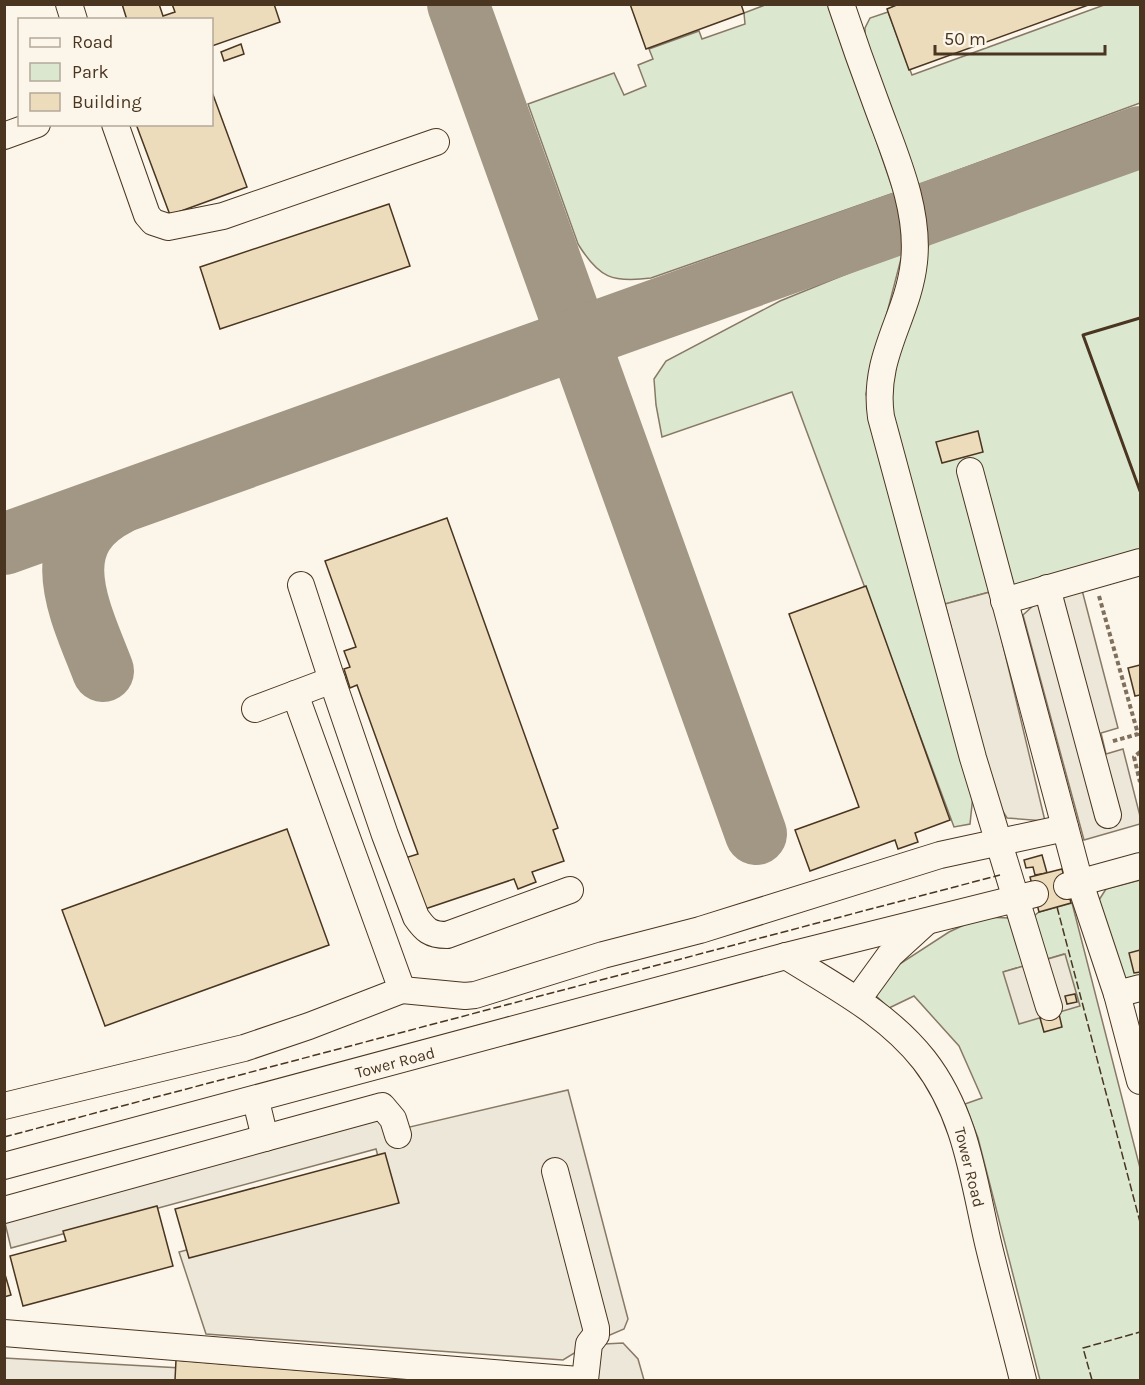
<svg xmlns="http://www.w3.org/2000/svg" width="1145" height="1385" viewBox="0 0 1145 1385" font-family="Karla,sans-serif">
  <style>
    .green { fill: #dce7d0; stroke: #887966; stroke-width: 1.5 }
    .parking { fill: #ede7d9; stroke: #887966; stroke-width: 1.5 }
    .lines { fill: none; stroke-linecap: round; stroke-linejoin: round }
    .taxiway { stroke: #a29684; stroke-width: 62 }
    .building { fill: #ecdcbc; stroke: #4a3520; stroke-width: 1.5 }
    .minor-casing { stroke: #4a3520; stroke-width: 28 }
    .path { stroke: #7f6f5c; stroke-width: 4; stroke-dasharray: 4.5 3; stroke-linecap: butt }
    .minor { stroke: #fbf6e9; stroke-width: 26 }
    .fence { stroke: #4a3520; stroke-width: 1.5; stroke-dasharray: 8 3; stroke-linecap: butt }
    .wall { stroke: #4a3520; stroke-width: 3 }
    .labels { text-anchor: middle; stroke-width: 4.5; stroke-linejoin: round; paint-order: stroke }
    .street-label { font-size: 16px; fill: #4a3520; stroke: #fbf6e9 }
  </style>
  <rect width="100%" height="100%" fill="#fbf6e9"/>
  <g class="green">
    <path d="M765,5H830L894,193L651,278C612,283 599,278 578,244L528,104L614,73L624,95L646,86L638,65L653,59L649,49L699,31L702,39L745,24L744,13Z"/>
    <path d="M1104,5H1140V103L918,185L865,44V28L870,18L888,12L912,75Z"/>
    <path d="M1140,168V551L945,604L888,409L905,321L929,244Z"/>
    <path d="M903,251L866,394L973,795L970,824L954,827L792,392L662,437L656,405L654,379L666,361L780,301Z"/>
    <path d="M1140,880V981L1134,983L1119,976L1099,900L1106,889Z"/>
    <path d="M1072,903L1140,1168V1380H1040L978,1138L965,1104L982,1098L959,1046L914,996L889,1008L874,994L895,967L949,932L981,917L1010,918L1024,966L1003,972L1064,954L1045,960L1034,916L1039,912Z"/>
  </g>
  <g class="parking">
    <path d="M1082,590L1118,728L1101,733L1106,754L1123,749L1140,816V824L1084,840L1023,615L1034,605Z"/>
    <path d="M990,592L997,620L1045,821L1007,818L997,802L945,604Z"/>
    <path d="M1065,954L1080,1006L1019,1024L1003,972Z"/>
    <path d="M568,1090L628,1319L624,1329L589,1344L563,1360L206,1334L179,1252L389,1197L376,1149L11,1248L5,1223L4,1212L383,1110L393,1131Z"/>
    <path d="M623,1343L638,1359L644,1380H589L590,1361L604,1344Z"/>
    <path d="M4,1358L181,1368L180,1380H5Z"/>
  </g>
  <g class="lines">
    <g class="taxiway">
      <path d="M458,4L756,834"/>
      <path d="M4,544L1140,137"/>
      <path d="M103,671C81,613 42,542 118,504"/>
    </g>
  </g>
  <g class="building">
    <path d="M122,4H159L163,16L175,12L172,4H274L280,22L212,46V20H127Z"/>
    <path d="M630,4H741L744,13L646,49Z"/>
    <path d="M899,4H1091L909,70L887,9Z"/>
    <path d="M241,44L244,54L224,61L221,52Z"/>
    <path d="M212,92L247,187L170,215L136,124H212Z"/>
    <path d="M389,204L410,266L220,329L200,267Z"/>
    <path d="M978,431L983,452L942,463L936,442Z"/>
    <path d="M447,518L558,828L553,830L564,861L532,872L536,882L518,889L514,879L422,910L405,858L418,854L357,685L350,688L344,669L350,667L344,651L356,647L325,561Z"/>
    <path d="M866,586L950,820L915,833L918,842L898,849L895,840L810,871L795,830L859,807L789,614Z"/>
    <path d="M1140,665V695L1135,696L1128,668Z"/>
    <path d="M287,829L329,945L105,1026L62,910Z"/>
    <path d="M1042,855L1047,873L1035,875L1033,867L1026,868L1024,860Z"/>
    <path d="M1062,869L1071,903L1039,912L1030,877Z"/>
    <path d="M1140,950V972L1134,973L1129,953Z"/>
    <path d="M1075,994L1077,1002L1067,1004L1065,996Z"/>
    <path d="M1059,1014L1062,1027L1044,1032L1040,1018Z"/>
    <path d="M385,1153L399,1203L189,1258L175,1209Z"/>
    <path d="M157,1206L173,1266L23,1306L10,1256L66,1241L63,1231Z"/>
    <path d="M4,1271L11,1295L4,1297Z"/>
    <path d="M176,1360L425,1380H175Z"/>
  </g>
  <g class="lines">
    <g class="minor-casing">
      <g id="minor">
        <path d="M69,4L74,20"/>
        <path d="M841,4C852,37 864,71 876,103C894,153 920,208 914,262C908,318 872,356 881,417L973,758L1049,1007"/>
        <path d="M115,124L147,215L153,222L168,227L223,216L436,142"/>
        <path d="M4,136L37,124"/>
        <path d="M970,471L1080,883L1117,994L1140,1081"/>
        <path d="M1047,588L1108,815"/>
        <path d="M1004,601L1140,562"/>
        <path d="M332,680L385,835L416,917C425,930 430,935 447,935L570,890"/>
        <path d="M295,694L332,680L301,585"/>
        <path d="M1067,886L1140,866"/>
        <path d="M786,956C835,987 887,1013 924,1060C966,1114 973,1178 988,1243C999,1289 1012,1335 1023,1380"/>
        <path d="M402,990L465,996L475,995L603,955L700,930L940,855L1065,828"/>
        <path d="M1117,994L1140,988"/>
        <path d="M858,999L890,955L925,923"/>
        <path d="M256,1101L265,1138L382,1106L393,1119L398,1135"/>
        <path d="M4,1106L244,1048L309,1026L402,990L295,694L255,709"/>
        <path d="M4,1166L786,956L1035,894"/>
        <path d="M555,1171L596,1328V1335L589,1344L585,1380"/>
        <path d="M4,1210L265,1138"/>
        <path d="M4,1333L579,1380"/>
      </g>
    </g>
    <g class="path">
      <path d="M1099,596L1138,734L1110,742"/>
      <path d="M1140,752L1134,757L1140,782"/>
    </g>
    <use href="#minor" class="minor"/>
    <g class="fence">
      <path d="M1057,907L1140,1222"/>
      <path d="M4,1137L1000,875"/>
      <path d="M1092,1380L1083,1348L1140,1332"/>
    </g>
    <path class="wall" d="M1140,318L1083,335L1140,491"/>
  </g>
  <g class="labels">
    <g class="street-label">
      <text transform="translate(395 1062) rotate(-15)" y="6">Tower Road</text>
      <text transform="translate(970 1167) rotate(76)" y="6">Tower Road</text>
    </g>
  </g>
  <rect width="1145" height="1385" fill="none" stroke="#4a3520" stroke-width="12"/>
  <rect x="18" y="18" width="195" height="108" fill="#fbf6e9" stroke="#b4a999" stroke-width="1.5"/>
  <rect x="30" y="38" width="30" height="9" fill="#fbf6e9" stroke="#b4a999" stroke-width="1.5"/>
  <text x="72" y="48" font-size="18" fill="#4a3520">Road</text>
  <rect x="30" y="63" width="30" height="18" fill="#dce7d0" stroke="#b4a999" stroke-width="1.5"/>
  <text x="72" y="78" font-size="18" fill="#4a3520">Park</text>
  <rect x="30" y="93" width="30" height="18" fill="#ecdcbc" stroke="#b4a999" stroke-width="1.5"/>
  <text x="72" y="108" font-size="18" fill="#4a3520">Building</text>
  <path d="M935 45v9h170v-9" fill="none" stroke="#4a3520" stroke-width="3"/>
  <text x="944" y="45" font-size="18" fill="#4a3520" stroke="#fbf6e9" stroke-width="4.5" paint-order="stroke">50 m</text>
</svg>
